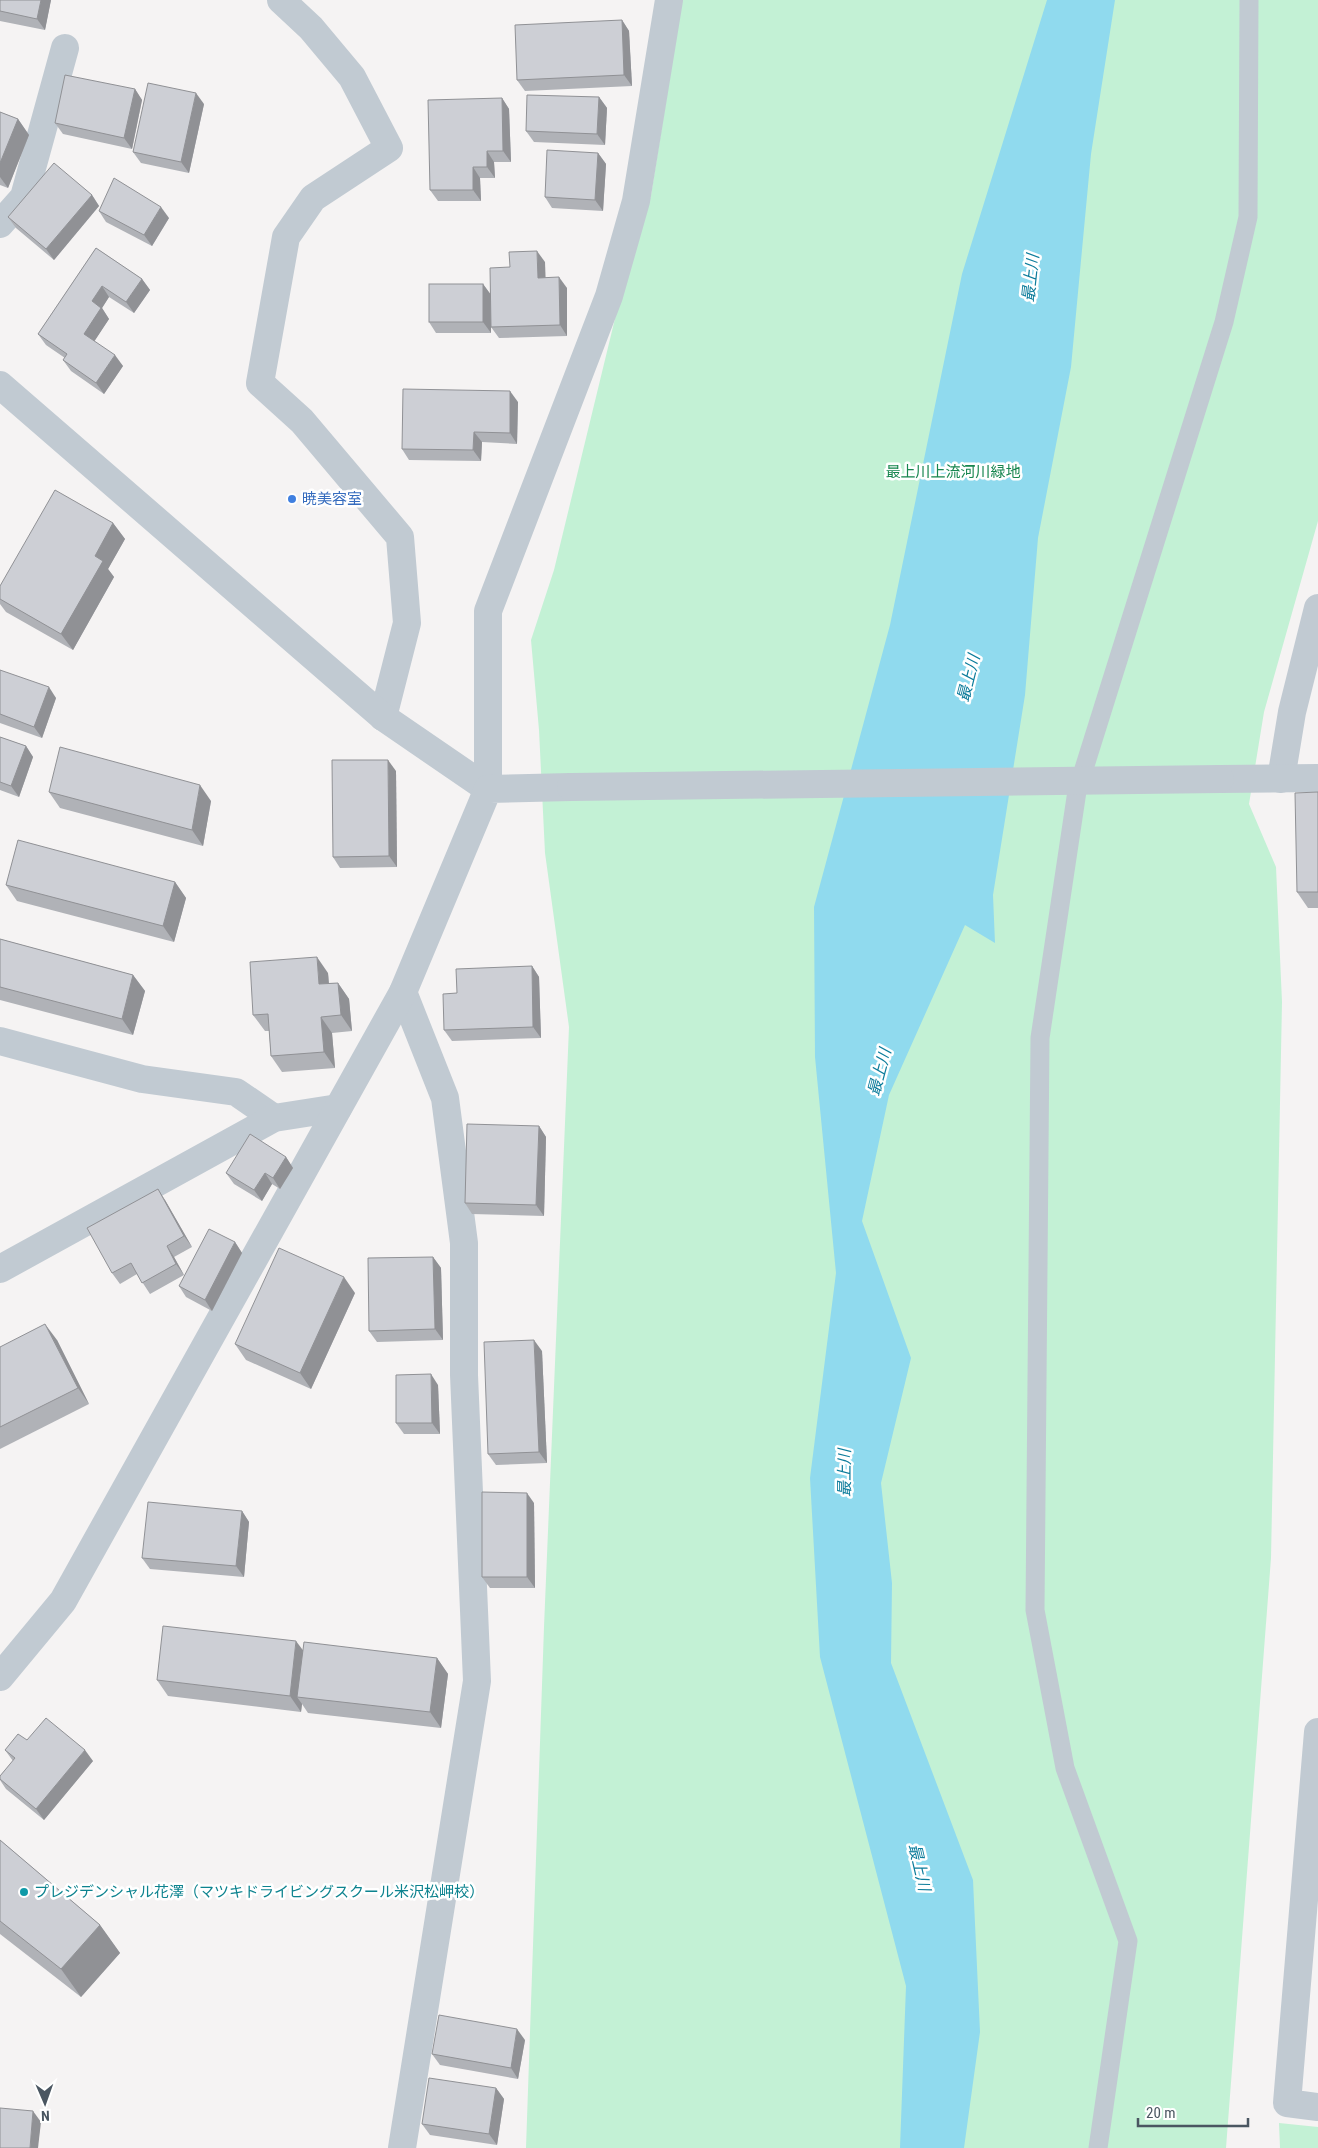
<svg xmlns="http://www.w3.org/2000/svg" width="1318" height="2148" viewBox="0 0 1318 2148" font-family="'Roboto Condensed','Noto Sans JP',sans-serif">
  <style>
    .green { fill: #c3f1d5 }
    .water { fill: #90daee }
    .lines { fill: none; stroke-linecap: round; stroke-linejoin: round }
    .service { stroke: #c1cad2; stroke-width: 19 }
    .minor { stroke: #c1cad2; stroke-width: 28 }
    .tertiary { stroke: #c1cad2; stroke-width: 28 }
    .tertiary-bridge { stroke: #c1cad2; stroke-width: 28 }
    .wall { fill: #b0b2b7 }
    .shaded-wall { fill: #909195 }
    .building { fill: #cdcfd5; stroke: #909195 }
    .shop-dot { fill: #3f7fe0; stroke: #fff; stroke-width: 2 }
    .culture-dot { fill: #0f9aa8; stroke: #fff; stroke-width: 2 }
    .labels { text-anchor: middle; stroke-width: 5; stroke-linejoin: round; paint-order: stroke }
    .park-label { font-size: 15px; fill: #17864f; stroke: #fff }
    .shop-label { font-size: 15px; fill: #366cbe; stroke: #fff; text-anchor: start }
    .culture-label { font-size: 15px; fill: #0d838f; stroke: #fff; text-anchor: start }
    .water-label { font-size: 16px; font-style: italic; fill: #0c7c9b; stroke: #fff }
  </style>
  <rect width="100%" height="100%" fill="#f5f3f3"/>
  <g class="green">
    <path d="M682,0H1318V521L1264,712L1249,804L1276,867L1282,1002L1271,1558L1226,2148H526L544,1627L569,1027L545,853L539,730L531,640L554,570L620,298L651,195Z"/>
    <path d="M1279,2123L1318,2127V2148H1280Z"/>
  </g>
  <path class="water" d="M1047,0H1115L1091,154L1071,367L1038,538L1025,695L993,895L995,943L965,925L889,1095L862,1221L911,1358L881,1483L892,1583L891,1663L973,1880L980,2032L964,2148H900L906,1986L820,1657L810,1478L836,1273L815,1057L814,907L890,625L962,274Z"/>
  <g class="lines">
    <path class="service" d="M1098,2148L1128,1941L1065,1768L1035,1610L1040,1038L1077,791L1224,322L1248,217L1249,0"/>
    <g class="minor">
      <path d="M281,0L311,28L352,77L389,148L313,198L286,237L260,383L302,421L400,537L407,623L383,717"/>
      <path d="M0,224L24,197L65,48"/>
      <path d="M0,385L383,717L488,789"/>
      <path d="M1281,779L1292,712L1318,608"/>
      <path d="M488,789V611L609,296L636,201L669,0"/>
      <path d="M0,1041L142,1079L236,1092L274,1118"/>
      <path d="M0,1269L274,1118L338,1108"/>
      <path d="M1318,1732L1287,2103L1318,2107"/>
      <path d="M402,2148L477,1681L464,1375V1243L445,1098L403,992"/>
    </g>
    <g class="tertiary">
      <path d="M1220,779L1318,778"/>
      <path d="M0,1677L63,1601L403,992L488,789L571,787"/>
    </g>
    <path class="tertiary-bridge" d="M571,787L1220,779"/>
  </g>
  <g class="wall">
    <path d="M0,0H51L45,30L0,21Z"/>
    <path d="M622,20L629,31L632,86L525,91L517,80Z"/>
    <path d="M135,89L142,100L132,149L63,134L55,123Z"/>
    <path d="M599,97L607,108L605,145L534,142L526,131Z"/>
    <path d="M502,98L509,109L511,162H494L495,178H480L481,201H438L430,190Z"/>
    <path d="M204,104L189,173L141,163L133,152Z"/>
    <path d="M0,112L18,119L29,135L8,188L0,185Z"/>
    <path d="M598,153L606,164L603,211L552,208L545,197Z"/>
    <path d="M92,195L99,206L54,260L16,228L8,217Z"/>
    <path d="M99,211L169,218L152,246L106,222Z"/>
    <path d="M96,248L142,279L150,290L134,313L109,297L102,308L109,319L94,341L123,366L104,394L71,371L63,360L65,358L46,345L38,334Z"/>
    <path d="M545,262V278L567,288V336L499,338L491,327V297V333H436L429,322L483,284L491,295L510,267Z"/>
    <path d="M518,402L517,444L482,442L481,461L409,460L402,449Z"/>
    <path d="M113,523L125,539L108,569L114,577L73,650L6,612L0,604V586Z"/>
    <path d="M0,670L56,698L42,738L0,723Z"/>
    <path d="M0,737L26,746L33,757L19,797L0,790Z"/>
    <path d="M396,771L397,867L340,868L333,857Z"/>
    <path d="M49,792L211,801L203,846L60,808Z"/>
    <path d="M1318,792V908H1308L1297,892Z"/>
    <path d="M175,882L186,898L174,942L17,901L6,885Z"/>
    <path d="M0,939L133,975L145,991L133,1035L0,1000Z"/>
    <path d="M532,966L539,977L541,1038L452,1041L444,1030L457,993Z"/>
    <path d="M328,973L329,983H338L349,999L352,1031L332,1033L335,1068L282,1072L271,1056L269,1031H265L253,1015Z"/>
    <path d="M539,1126L546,1137L544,1216L472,1214L465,1203Z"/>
    <path d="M286,1157L293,1168L280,1189L272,1184L262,1201L234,1184L226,1173Z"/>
    <path d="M165,1200L192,1247L174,1257L184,1275L150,1294L137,1274L120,1284L112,1273Z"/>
    <path d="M235,1242L242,1253L212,1311L186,1297L179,1286Z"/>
    <path d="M433,1257L441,1268L443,1340L377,1342L369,1331Z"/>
    <path d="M355,1293L311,1389L246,1360L235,1344Z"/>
    <path d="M57,1340L89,1404L0,1449V1347Z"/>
    <path d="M542,1351L547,1463L496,1465L488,1454Z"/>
    <path d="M438,1385L440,1434H404L396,1423Z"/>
    <path d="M534,1503L535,1588H490L482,1577Z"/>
    <path d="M242,1511L249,1522L244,1577L150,1569L142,1558Z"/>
    <path d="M303,1650L437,1658L448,1674L441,1728L308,1713L302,1704L301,1712L168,1696L157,1680Z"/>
    <path d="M27,1740L93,1761L44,1820L6,1789L0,1780V1776L13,1761L5,1750Z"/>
    <path d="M0,1840L100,1925L120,1953L81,1997L0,1934Z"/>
    <path d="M525,2040L518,2079L440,2065L432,2054Z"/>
    <path d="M496,2088L504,2099L497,2145L430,2135L422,2124Z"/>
  </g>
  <g class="shaded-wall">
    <path d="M41,0H51L45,30L37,19Z"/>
    <path d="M622,20L629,31L632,86L624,75Z"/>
    <path d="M135,89L142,100L132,149L124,138Z"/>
    <path d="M196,93L204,104L189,173L181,162Z"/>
    <path d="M599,97L607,108L605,145L597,134Z"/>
    <path d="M502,98L509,109L511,162L503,151Z"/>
    <path d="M18,119L29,135L8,188L0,177V163Z"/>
    <path d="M487,151L494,162L495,178L487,167Z"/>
    <path d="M598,153L606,164L603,211L595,200Z"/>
    <path d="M473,167L480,178L481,201L473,190Z"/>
    <path d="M92,195L99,206L54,260L46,249Z"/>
    <path d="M161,207L169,218L152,246L144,235Z"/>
    <path d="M537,251L545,262L546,289L538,278Z"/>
    <path d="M559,277L567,288V336L560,325Z"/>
    <path d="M142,279L150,290L134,313L126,302Z"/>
    <path d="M483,284L491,295V333L483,322Z"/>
    <path d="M102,286L109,297L102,308L109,319L92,345L84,334L92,301Z"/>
    <path d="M115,355L123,366L104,394L96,383Z"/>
    <path d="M510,391L518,402L517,444L510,433Z"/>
    <path d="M474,432L482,442L481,461L473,450Z"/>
    <path d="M113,523L125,539L108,569L114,577L73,650L61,634L95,556Z"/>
    <path d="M49,687L56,698L42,738L34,727Z"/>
    <path d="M26,746L33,757L19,797L11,786Z"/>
    <path d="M388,760L396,771L397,867L389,856Z"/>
    <path d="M200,785L211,801L203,846L192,830Z"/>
    <path d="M175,882L186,898L174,942L163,926Z"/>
    <path d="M317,957L328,973L330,1000L319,984Z"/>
    <path d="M532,966L539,977L541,1038L533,1027Z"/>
    <path d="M133,975L145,991L133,1035L122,1019Z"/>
    <path d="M338,983L349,999L352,1031L341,1015Z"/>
    <path d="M321,1017L332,1033L335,1068L324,1052Z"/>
    <path d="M539,1126L546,1137L544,1216L536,1205Z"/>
    <path d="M286,1157L293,1168L280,1189L273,1178Z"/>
    <path d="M265,1173L272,1184L262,1201L254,1190Z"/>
    <path d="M158,1189L165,1200L192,1247L184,1236Z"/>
    <path d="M235,1242L242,1253L212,1311L205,1300Z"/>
    <path d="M167,1246L174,1257L184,1275L176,1264Z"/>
    <path d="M433,1257L441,1268L443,1340L435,1329Z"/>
    <path d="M344,1277L355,1293L311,1389L300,1373Z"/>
    <path d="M45,1324L57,1340L89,1404L78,1388Z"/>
    <path d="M534,1340L542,1351L547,1463L539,1452Z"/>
    <path d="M431,1374L438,1385L440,1434L432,1423Z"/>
    <path d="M527,1493L534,1503L535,1588L527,1577Z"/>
    <path d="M242,1511L249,1522L244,1577L236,1566Z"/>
    <path d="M296,1641L308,1657L297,1697L302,1704L301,1712L290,1696Z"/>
    <path d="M437,1658L448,1674L441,1728L430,1712Z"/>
    <path d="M85,1750L93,1761L44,1820L36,1809Z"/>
    <path d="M100,1925L120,1953L81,1997L61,1969Z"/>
    <path d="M517,2029L525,2040L518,2079L511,2068Z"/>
    <path d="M496,2088L504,2099L497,2145L489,2134Z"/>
    <path d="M33,2111L41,2122L38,2148H30Z"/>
  </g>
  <g class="building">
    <path d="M0,0H41L37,19L0,11Z"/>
    <path d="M622,20L624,75L517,80L515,25Z"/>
    <path d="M65,75L135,89L124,138L55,123Z"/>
    <path d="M148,83L196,93L181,162L133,152Z"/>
    <path d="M527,95L599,97L597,134L526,131Z"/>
    <path d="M502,98L503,151H487V167H473V190H430L428,100Z"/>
    <path d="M0,112L18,119L0,163Z"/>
    <path d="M547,150L598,153L595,200L545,197Z"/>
    <path d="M54,163L92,195L46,249L8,217Z"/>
    <path d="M114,178L161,207L144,235L99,211Z"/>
    <path d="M96,248L142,279L126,302L102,286L92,301L101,308L84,334L115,355L96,383L63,360L67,354L38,334Z"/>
    <path d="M537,251L538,278L559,277L560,325L491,327L490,268L510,267L509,252Z"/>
    <rect x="429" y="284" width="54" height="38"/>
    <path d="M403,389L510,391V433L474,432L473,450L402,449Z"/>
    <path d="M55,490L113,523L95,556L103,561L61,634L0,599V586Z"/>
    <path d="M0,670L49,687L34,727L0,714Z"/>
    <path d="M0,737L26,746L11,786L0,782Z"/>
    <path d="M60,747L200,785L192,830L49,792Z"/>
    <path d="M332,760H388L389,856L333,857Z"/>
    <path d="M1318,792V892H1297L1295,793Z"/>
    <path d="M18,840L175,882L163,926L6,885Z"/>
    <path d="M0,939L133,975L122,1019L0,987Z"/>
    <path d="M317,957L319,984L338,983L341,1015L321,1017L324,1052L271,1056L268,1014L253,1015L250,962Z"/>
    <path d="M532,966L533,1027L444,1030L443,994L457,993L456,969Z"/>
    <path d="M467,1124L539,1126L536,1205L465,1203Z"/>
    <path d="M250,1134L286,1157L273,1178L265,1173L254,1190L226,1173Z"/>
    <path d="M158,1189L184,1236L167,1246L176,1264L142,1283L131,1263L112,1273L87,1228Z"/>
    <path d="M209,1229L235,1242L205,1300L179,1286Z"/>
    <path d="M279,1248L344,1277L300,1373L235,1344Z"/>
    <path d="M433,1257L435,1329L369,1331L368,1258Z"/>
    <path d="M45,1324L78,1388L0,1427V1347Z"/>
    <path d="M534,1340L539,1452L488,1454L484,1342Z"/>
    <path d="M431,1374L432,1423H396V1375Z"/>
    <path d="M482,1492L527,1493V1577H482Z"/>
    <path d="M148,1502L242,1511L236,1566L142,1558Z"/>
    <path d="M163,1626L296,1641L290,1696L157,1680Z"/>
    <path d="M304,1642L437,1658L430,1712L297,1697Z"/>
    <path d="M46,1718L85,1750L36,1809L0,1779V1776L15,1758L5,1750L18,1734L27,1740Z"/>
    <path d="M0,1840L100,1925L61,1969L0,1921Z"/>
    <path d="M439,2015L517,2029L511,2068L432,2054Z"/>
    <path d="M429,2078L496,2088L489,2134L422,2124Z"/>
    <path d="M0,2108L33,2111L30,2148H0Z"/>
  </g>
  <circle class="shop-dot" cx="292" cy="499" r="5"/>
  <circle class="culture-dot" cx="24" cy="1892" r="5"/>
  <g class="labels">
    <g class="park-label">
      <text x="953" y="477">最上川上流河川緑地</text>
    </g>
    <g class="shop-label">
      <text x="302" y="504">暁美容室</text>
    </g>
    <g class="culture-label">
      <text x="34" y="1897">プレジデンシャル花澤（マツキドライビングスクール米沢松岬校）</text>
    </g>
    <g class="water-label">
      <text transform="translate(1030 278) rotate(-84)" y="6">最上川</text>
      <text transform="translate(968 678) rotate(-76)" y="6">最上川</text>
      <text transform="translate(879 1072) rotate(-75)" y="6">最上川</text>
      <text transform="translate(844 1473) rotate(-90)" y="6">最上川</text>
      <text transform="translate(920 1867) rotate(77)" y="6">最上川</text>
    </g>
  </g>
  <g transform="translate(45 2103) rotate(178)" stroke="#ffffff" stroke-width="4" paint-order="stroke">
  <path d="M0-4L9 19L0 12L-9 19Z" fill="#4a5661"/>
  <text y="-8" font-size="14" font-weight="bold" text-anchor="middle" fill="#4a5661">N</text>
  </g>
  <path d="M1138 2118v8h110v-8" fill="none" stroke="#4a5661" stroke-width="2.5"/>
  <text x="1146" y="2118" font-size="15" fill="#4a5661" stroke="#ffffff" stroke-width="4" paint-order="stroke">20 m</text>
</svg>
